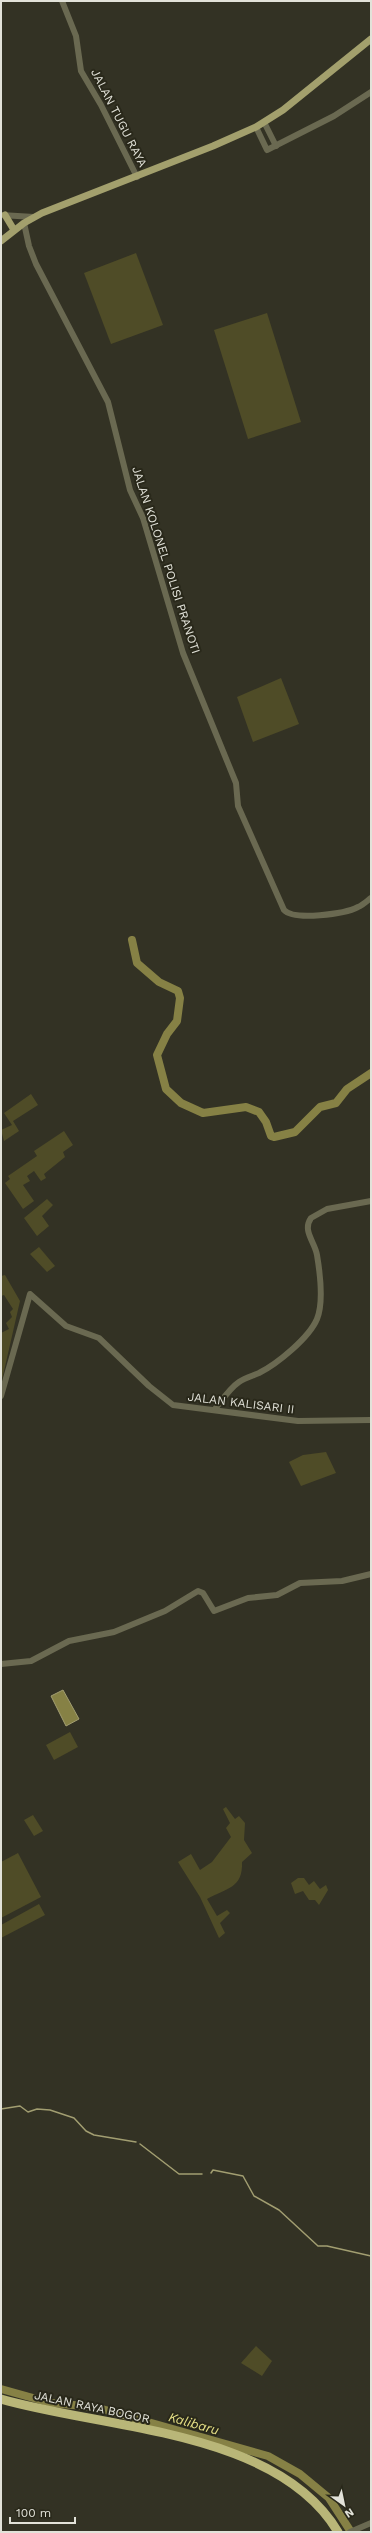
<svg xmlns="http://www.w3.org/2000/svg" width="372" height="2533" viewBox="0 0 372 2533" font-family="'Work Sans',sans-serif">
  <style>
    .green { fill: #4f4c27 }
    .water { fill: #868145; stroke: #a29e71 }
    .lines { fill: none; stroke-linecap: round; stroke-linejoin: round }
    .stream { stroke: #a29e71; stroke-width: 1.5 }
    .river { stroke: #868145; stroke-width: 8 }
    .minor { stroke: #6a6951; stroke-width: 6 }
    .major { stroke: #a3a06d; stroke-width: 7 }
    .highway { stroke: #b9b678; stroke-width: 9 }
    .labels { text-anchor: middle; stroke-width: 4; stroke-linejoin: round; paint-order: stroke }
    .street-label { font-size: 12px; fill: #e2e2d9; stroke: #29281a }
    .water-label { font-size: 13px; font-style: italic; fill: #e7e187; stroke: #29281a }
  </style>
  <rect width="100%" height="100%" fill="#333224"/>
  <g class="green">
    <path d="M136,253L163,325L111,344L84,273Z"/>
    <path d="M267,313L301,422L248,439L214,330Z"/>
    <path d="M281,678L299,724L253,742L237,697Z"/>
    <path d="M31,1094L38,1105L13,1121L19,1131L4,1141L1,1130L12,1125L4,1113Z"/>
    <path d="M64,1131L73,1145L63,1152L65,1157L44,1174L46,1178L41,1181L34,1171L27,1176L30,1181L23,1185L34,1201L23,1209L5,1183L10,1179L8,1176L37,1156L34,1151Z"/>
    <path d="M47,1199L53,1205L42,1216L49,1226L37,1236L24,1218Z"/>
    <path d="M39,1247L55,1266L47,1272L30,1254Z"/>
    <path d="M5,1275L20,1301L1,1384V1333L9,1329L6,1323L12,1317L10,1312L13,1309L4,1295L1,1296V1276Z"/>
    <path d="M326,1452L336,1473L301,1486L289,1462L303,1455Z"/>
    <path d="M70,1732L78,1747L54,1760L46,1745Z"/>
    <path d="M226,1807L235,1819L239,1816L245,1823L244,1840L252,1853L242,1862C243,1888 227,1888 207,1899L217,1916L227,1910L230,1913L220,1923L225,1933L219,1938L200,1897L178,1862L191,1854L200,1870L212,1862L231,1837L226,1828L230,1823L223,1809Z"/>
    <path d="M33,1815L43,1831L34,1836L24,1820Z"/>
    <path d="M18,1853L41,1897L1,1918V1862Z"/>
    <path d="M298,1878H304L309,1885L314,1881L320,1889L326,1885L328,1890L319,1905L315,1900H309L303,1891L295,1894L291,1883Z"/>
    <path d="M39,1904L45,1915L1,1938V1925Z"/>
    <path d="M256,2346L272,2361L262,2376L241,2363Z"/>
  </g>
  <path class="water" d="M63,1690L79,1719L66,1726L51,1696Z"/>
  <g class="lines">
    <g class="stream">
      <path d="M1,2109L20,2106L28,2112L37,2109L50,2110L74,2118L86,2131L94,2135L136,2142"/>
      <path d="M140,2144L179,2174H202"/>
      <path d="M211,2173L213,2170L243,2176L254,2196L279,2210L318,2246H327L371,2256"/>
    </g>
    <g class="river">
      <path d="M132,940L137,963L159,982L178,991L180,998L177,1021L167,1034L157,1055L166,1089L181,1103L203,1113L246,1107L259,1112L266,1122L271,1136L274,1137L295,1132L320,1107L336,1103L347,1089L371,1073"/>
      <path d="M1,2389L51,2403L95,2407L268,2456L300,2474L329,2498L351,2532"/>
    </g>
    <g class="minor">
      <path d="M62,1L76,36L81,71L101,105L137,177"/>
      <path d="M264,122L276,146"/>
      <path d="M256,127L267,150L334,116L371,92"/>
      <path d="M1,215L34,217"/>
      <path d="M24,223L29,246L36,264L108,402L130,490L143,518L183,653L236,783L238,806L284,910C294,921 345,914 358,907C363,905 367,901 371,898"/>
      <path d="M1,1396L30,1294L66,1326L99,1338L149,1386L173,1405L298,1421L371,1420"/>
      <path d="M215,1409C222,1400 230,1388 239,1382C245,1378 252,1376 259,1373C277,1364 309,1338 317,1319C324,1302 320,1273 317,1255C315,1242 302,1231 311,1218L327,1209L371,1201"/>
      <path d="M1,1664L31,1661L69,1641L114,1632L165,1611L198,1591L203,1593L214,1611L248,1598L277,1595L300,1583L342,1581L371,1574"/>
      <path d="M350,2532L371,2523"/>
    </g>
    <g class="major">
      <path d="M5,215L14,230"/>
      <path d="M1,241L24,223L42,213L213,146L256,127L283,110L371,39"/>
    </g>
    <path class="highway" d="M1,2399C105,2429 278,2430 338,2532"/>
  </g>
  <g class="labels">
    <g class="street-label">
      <text transform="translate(119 118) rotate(63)" y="4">JALAN TUGU RAYA</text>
      <text transform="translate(166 560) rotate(72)" y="4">JALAN KOLONEL POLISI PRANOTI</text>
      <text transform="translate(241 1403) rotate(7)" y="4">JALAN KALISARI II</text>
      <text transform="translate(92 2407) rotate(12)" y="4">JALAN RAYA BOGOR</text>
    </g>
    <g class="water-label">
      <text transform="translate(194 2423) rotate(16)" y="5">Kalibaru</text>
    </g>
  </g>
  <rect width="372" height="2533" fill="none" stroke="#e2e2d9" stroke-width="4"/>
  <g transform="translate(344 2505) rotate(147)" stroke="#29281a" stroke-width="3" paint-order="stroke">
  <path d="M0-3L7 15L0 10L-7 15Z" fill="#e2e2d9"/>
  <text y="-6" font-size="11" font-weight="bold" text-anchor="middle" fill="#e2e2d9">N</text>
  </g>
  <path d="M10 2517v6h65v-6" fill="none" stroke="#e2e2d9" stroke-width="2"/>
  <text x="16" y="2517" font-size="12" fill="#e2e2d9" stroke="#29281a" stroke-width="3" paint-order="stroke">100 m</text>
</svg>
